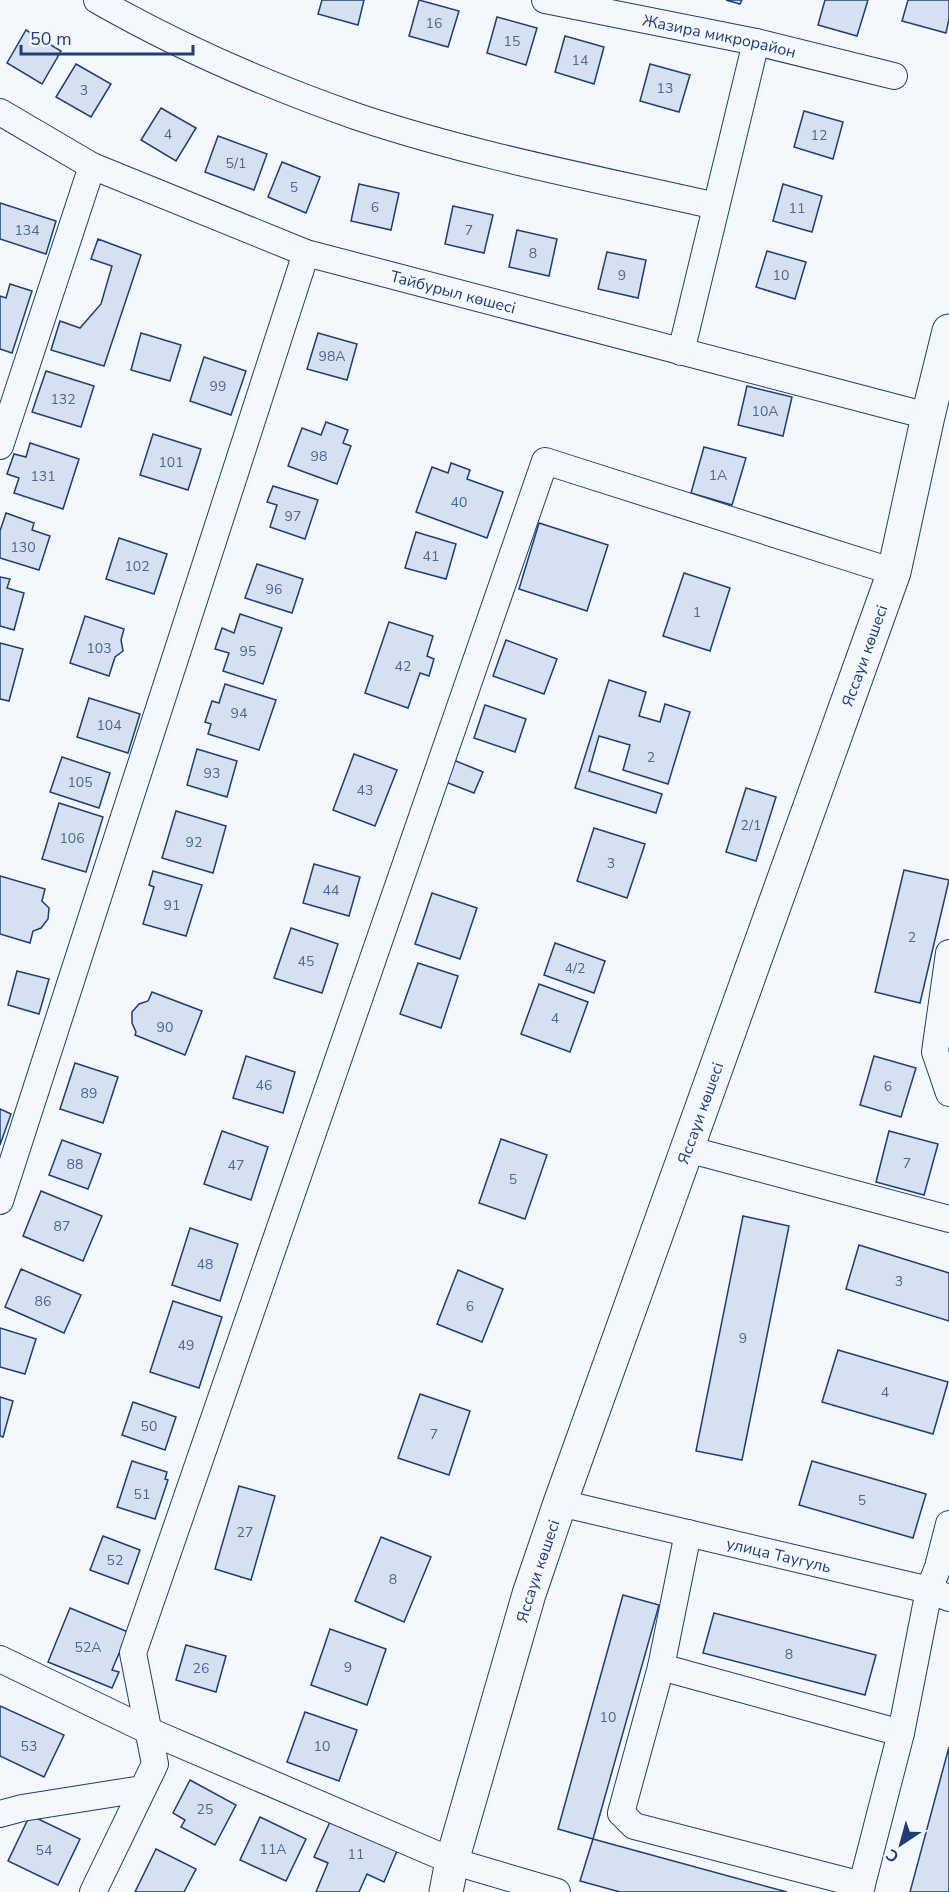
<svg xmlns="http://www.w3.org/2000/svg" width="949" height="1892" viewBox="0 0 949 1892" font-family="'Nunito Sans',sans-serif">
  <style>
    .building { fill: #d5e0f0; stroke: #1d3f73; stroke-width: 1.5 }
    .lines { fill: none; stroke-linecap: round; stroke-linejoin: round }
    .minor-casing { stroke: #1d3f73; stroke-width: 28 }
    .major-casing { stroke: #1d3f73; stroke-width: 35 }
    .minor { stroke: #f4f7fb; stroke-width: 26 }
    .major { stroke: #f4f7fb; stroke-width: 33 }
    .labels { text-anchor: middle; stroke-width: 4.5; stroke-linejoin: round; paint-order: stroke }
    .number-label { font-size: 14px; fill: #4b6792 }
    .street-label { font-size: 16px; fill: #1d3f73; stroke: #f4f7fb }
  </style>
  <rect width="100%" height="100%" fill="#f4f7fb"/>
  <g class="building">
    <path d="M322,0H364L358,25L318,14Z"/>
    <path d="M419,0L459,11L448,47L409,36Z"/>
    <path d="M726,0H742L740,4Z"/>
    <path d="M825,0H868L857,36L818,25Z"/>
    <path d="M908,0H949V19L946,33L902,21Z"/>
    <path d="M497,17L537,28L526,65L487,53Z"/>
    <path d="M26,30L61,51L42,84L7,63Z"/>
    <path d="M565,36L604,47L594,84L555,72Z"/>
    <path d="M76,64L111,84L91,117L56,97Z"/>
    <path d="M650,64L690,75L679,112L640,101Z"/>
    <path d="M161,108L196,128L176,161L141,140Z"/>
    <path d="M804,111L843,122L833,159L794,147Z"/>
    <path d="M218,136L267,154L254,190L205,172Z"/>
    <path d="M282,162L320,177L306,213L268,197Z"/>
    <path d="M359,184L399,193L391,230L351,221Z"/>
    <path d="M783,184L822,196L812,232L773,221Z"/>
    <path d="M0,203L56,221L46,254L0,239Z"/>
    <path d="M453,206L493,215L484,253L445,244Z"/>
    <path d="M517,230L557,239L549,276L509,267Z"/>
    <path d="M98,239L141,255L104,366L51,350L60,321L80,328L101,304L112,266L91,259Z"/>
    <path d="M767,251L806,262L795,299L756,287Z"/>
    <path d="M607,252L646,260L638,298L598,289Z"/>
    <path d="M10,284L32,291L12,353L0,349V296L6,298Z"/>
    <path d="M141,333L181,345L170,381L131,370Z"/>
    <path d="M318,333L357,344L347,380L307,369Z"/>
    <path d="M204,357L246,371L231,415L190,401Z"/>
    <path d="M46,371L94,386L81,427L32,412Z"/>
    <path d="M747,386L792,397L783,436L738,425Z"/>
    <path d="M326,422L348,430L343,443L351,446L337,484L288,466L302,428L321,435Z"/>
    <path d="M153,434L201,449L188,490L140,475Z"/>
    <path d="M30,443L79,459L63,509L14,493L19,478L7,474L14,454L26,457Z"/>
    <path d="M704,447L746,458L732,505L691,493Z"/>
    <path d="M451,463L470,470L467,479L503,492L487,538L416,512L432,467L448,473Z"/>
    <path d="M273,486L318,500L305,539L270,527L277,505L267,502Z"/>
    <path d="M6,513L34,523L32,530L50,536L39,570L0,558V531Z"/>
    <path d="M539,523L608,545L587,611L519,589Z"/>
    <path d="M416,532L456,544L446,579L405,568Z"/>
    <path d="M119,538L167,554L154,594L106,579Z"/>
    <path d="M257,564L303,579L292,613L245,598Z"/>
    <path d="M684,573L730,588L710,651L663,636Z"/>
    <path d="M0,577L10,579L7,588L24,593L14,630L0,626Z"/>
    <path d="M240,614L282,628L263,684L223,671L229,653L215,649L222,628L234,633Z"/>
    <path d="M85,616L124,629L121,640L123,651L115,657L109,676L70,663Z"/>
    <path d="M389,622L433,636L427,656L434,659L429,676L420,673L408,708L365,693Z"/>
    <path d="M506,640L557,659L544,694L493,676Z"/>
    <path d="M0,643L23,649L9,701L0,699Z"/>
    <path d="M609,680L646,692L639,716L660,722L665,704L690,712L668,784L623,770L630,745L599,736L589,771L662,794L656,813L575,788Z"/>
    <path d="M225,684L276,700L259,750L208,734L211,724L205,722L212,701L219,703Z"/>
    <path d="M89,698L140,714L128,753L77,737Z"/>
    <path d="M485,705L526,719L515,752L474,738Z"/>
    <path d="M197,749L237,761L227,797L187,785Z"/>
    <path d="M354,754L397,770L375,826L333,810Z"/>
    <path d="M62,757L110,773L99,808L50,792Z"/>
    <path d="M451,759L483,772L474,793L443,781Z"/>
    <path d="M746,788L776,797L756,861L726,852Z"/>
    <path d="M59,803L103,817L86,872L42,859Z"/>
    <path d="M176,811L226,826L213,873L162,858Z"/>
    <path d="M594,828L645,844L627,898L577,881Z"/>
    <path d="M314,864L360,877L349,916L303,903Z"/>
    <path d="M904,870L949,880L920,1003L875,992Z"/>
    <path d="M153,871L202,885L186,936L143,924L154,887L149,885Z"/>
    <path d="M0,876L45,889L42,901L49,908L48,919L41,928L33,931L30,943L0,934Z"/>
    <path d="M432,893L477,908L460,959L415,944Z"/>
    <path d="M291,928L338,944L322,993L274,978Z"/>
    <path d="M555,943L605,961L594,993L544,975Z"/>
    <path d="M418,963L458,976L441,1028L400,1014Z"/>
    <path d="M17,971L49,979L39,1014L8,1005Z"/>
    <path d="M539,984L588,1002L570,1052L521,1034Z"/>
    <path d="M152,992L202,1011L185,1055L135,1035L136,1032L132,1023V1012L139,1004L148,1001Z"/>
    <path d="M246,1056L295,1072L283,1113L233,1098Z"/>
    <path d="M874,1056L916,1068L901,1117L860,1105Z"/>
    <path d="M75,1063L118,1077L103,1123L60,1109Z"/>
    <path d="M0,1109L11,1114L0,1145Z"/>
    <path d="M222,1131L268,1147L251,1200L204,1184Z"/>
    <path d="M889,1131L938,1144L924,1195L876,1182Z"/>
    <path d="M501,1139L547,1155L525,1219L479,1203Z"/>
    <path d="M62,1140L101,1154L88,1189L49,1175Z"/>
    <path d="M41,1191L102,1216L83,1261L23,1236Z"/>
    <path d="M743,1216L789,1226L742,1460L696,1451Z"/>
    <path d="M190,1228L238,1244L220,1301L172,1285Z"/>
    <path d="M859,1245L949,1273V1321L846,1289Z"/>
    <path d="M21,1269L81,1295L64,1333L5,1307Z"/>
    <path d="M458,1270L503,1289L482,1342L437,1324Z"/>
    <path d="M173,1301L222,1317L199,1388L150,1372Z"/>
    <path d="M0,1328L36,1339L25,1374L0,1367Z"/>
    <path d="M838,1350L948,1382L933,1434L822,1402Z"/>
    <path d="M420,1394L470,1411L449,1475L398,1458Z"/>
    <path d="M0,1397L13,1401L3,1437L0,1436Z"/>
    <path d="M133,1402L176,1417L165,1450L122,1435Z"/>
    <path d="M132,1461L167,1472L165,1479L168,1480L155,1519L117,1507Z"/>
    <path d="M812,1461L926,1494L913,1538L799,1505Z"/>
    <path d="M239,1486L275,1496L251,1580L215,1569Z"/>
    <path d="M103,1536L140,1550L128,1584L90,1570Z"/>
    <path d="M381,1537L431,1557L404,1622L355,1601Z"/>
    <path d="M623,1595L659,1605L593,1839L558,1829Z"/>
    <path d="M70,1608L128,1632L112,1670L119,1672L112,1688L48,1662Z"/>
    <path d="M714,1613L876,1655L865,1695L703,1653Z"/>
    <path d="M330,1629L386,1649L367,1705L311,1685Z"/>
    <path d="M186,1645L226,1656L216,1692L176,1680Z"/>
    <path d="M0,1706L64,1735L44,1777L0,1756Z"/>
    <path d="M305,1712L357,1730L339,1781L287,1762Z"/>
    <path d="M949,1747V1892H910Z"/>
    <path d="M190,1780L236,1805L215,1845L181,1827L185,1820L173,1813Z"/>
    <path d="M30,1815L80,1839L58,1885L8,1861Z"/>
    <path d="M260,1817L306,1839L286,1881L240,1860Z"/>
    <path d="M330,1822L397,1851L384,1882L367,1874L359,1892H316L328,1863L314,1857Z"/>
    <path d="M593,1839L787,1892H620L580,1881Z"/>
    <path d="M156,1849L196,1869L184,1892H135Z"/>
  </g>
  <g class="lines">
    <g class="minor-casing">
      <g id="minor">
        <path d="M97,0C179,47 269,86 358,117C475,156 597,179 716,206"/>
        <path id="s1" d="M545,0L756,42L894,76"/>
        <path id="s2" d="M0,112L92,166L306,253L928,416"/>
        <path d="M681,352L756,42"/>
        <path d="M0,446L92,166"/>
        <path d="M949,953L935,1052L949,1093"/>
        <path d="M687,1149L949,1219"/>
        <path d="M0,1201L306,253"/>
        <path id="s3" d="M560,1503L929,1590L938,1567L949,1524"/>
        <path d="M688,1533L661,1667L621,1813L634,1826L862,1885"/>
        <path d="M0,1659L147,1730L452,1861L557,1892"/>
        <path d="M661,1667L901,1733"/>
        <path d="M0,1814L22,1808L142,1789"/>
        <path d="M93,1892L155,1764L133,1653L545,461L894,572"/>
        <path d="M860,1892L901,1733L929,1590L949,1598"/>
      </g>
    </g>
    <g class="major-casing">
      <g id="major">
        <path id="s4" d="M446,1892L452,1861L529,1594L560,1503L894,572L928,416L949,331"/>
      </g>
    </g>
    <use href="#minor" class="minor"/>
    <use href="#major" class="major"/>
  </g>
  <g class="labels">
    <g class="number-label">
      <text x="434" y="28">16</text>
      <text x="512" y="46">15</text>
      <text x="580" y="65">14</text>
      <text x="665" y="93">13</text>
      <text x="84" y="95">3</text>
      <text x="168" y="139">4</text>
      <text x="819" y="140">12</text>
      <text x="236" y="168">5/1</text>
      <text x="294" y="192">5</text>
      <text x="375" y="212">6</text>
      <text x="797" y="213">11</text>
      <text x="27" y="235">134</text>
      <text x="469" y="235">7</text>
      <text x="533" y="258">8</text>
      <text x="622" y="280">9</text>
      <text x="781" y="280">10</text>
      <text x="332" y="361">98А</text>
      <text x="218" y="391">99</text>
      <text x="63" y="404">132</text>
      <text x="765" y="416">10А</text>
      <text x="319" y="461">98</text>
      <text x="171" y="467">101</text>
      <text x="718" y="480">1А</text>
      <text x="43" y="481">131</text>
      <text x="459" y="507">40</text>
      <text x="293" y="521">97</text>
      <text x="23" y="552">130</text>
      <text x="431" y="561">41</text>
      <text x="137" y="571">102</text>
      <text x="274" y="594">96</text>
      <text x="697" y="617">1</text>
      <text x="99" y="653">103</text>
      <text x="248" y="656">95</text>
      <text x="403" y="671">42</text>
      <text x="239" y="718">94</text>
      <text x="109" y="730">104</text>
      <text x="651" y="762">2</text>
      <text x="212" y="778">93</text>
      <text x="80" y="787">105</text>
      <text x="365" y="795">43</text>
      <text x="751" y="830">2/1</text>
      <text x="72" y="843">106</text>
      <text x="194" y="847">92</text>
      <text x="611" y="868">3</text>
      <text x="331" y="895">44</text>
      <text x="172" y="910">91</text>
      <text x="912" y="942">2</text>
      <text x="306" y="966">45</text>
      <text x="575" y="973">4/2</text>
      <text x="555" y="1023">4</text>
      <text x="165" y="1032">90</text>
      <text x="264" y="1090">46</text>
      <text x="888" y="1091">6</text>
      <text x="89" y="1098">89</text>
      <text x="907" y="1168">7</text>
      <text x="75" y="1169">88</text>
      <text x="236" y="1170">47</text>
      <text x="513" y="1184">5</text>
      <text x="62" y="1231">87</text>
      <text x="205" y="1269">48</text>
      <text x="899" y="1286">3</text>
      <text x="43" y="1306">86</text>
      <text x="470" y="1311">6</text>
      <text x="743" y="1343">9</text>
      <text x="186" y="1350">49</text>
      <text x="885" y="1397">4</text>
      <text x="149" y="1431">50</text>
      <text x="434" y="1439">7</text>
      <text x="142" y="1499">51</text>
      <text x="862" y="1505">5</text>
      <text x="245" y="1537">27</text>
      <text x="115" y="1565">52</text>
      <text x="393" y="1584">8</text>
      <text x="88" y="1652">52А</text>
      <text x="789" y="1659">8</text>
      <text x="348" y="1672">9</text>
      <text x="201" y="1673">26</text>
      <text x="608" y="1722">10</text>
      <text x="29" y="1751">53</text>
      <text x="322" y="1751">10</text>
      <text x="205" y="1814">25</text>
      <text x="273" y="1854">11А</text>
      <text x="44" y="1855">54</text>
      <text x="356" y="1859">11</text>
    </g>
    <g class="street-label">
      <text dy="6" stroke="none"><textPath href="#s1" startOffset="178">Жазира микрорайон</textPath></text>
      <text dy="6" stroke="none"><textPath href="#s2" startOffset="490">Тайбурыл көшесі</textPath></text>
      <text dy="6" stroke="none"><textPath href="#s4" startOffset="1306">Яссауи көшесі</textPath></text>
      <text dy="6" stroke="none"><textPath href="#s4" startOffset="820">Яссауи көшесі</textPath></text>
      <text dy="6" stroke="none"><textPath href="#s3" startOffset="225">улица Таугуль</textPath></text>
      <text dy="6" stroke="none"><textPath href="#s4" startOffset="334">Яссауи көшесі</textPath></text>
    </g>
  </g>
  <g transform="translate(901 1844) rotate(216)" stroke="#f4f7fb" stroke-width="4.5" paint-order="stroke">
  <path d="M0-4.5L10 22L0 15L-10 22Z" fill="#1d3f73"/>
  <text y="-9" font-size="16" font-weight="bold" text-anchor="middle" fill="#1d3f73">С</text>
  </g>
  <path d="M21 45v9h172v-9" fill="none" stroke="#1d3f73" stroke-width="3"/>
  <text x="30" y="45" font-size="18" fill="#1d3f73" stroke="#f4f7fb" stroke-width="4.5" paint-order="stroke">50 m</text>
</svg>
